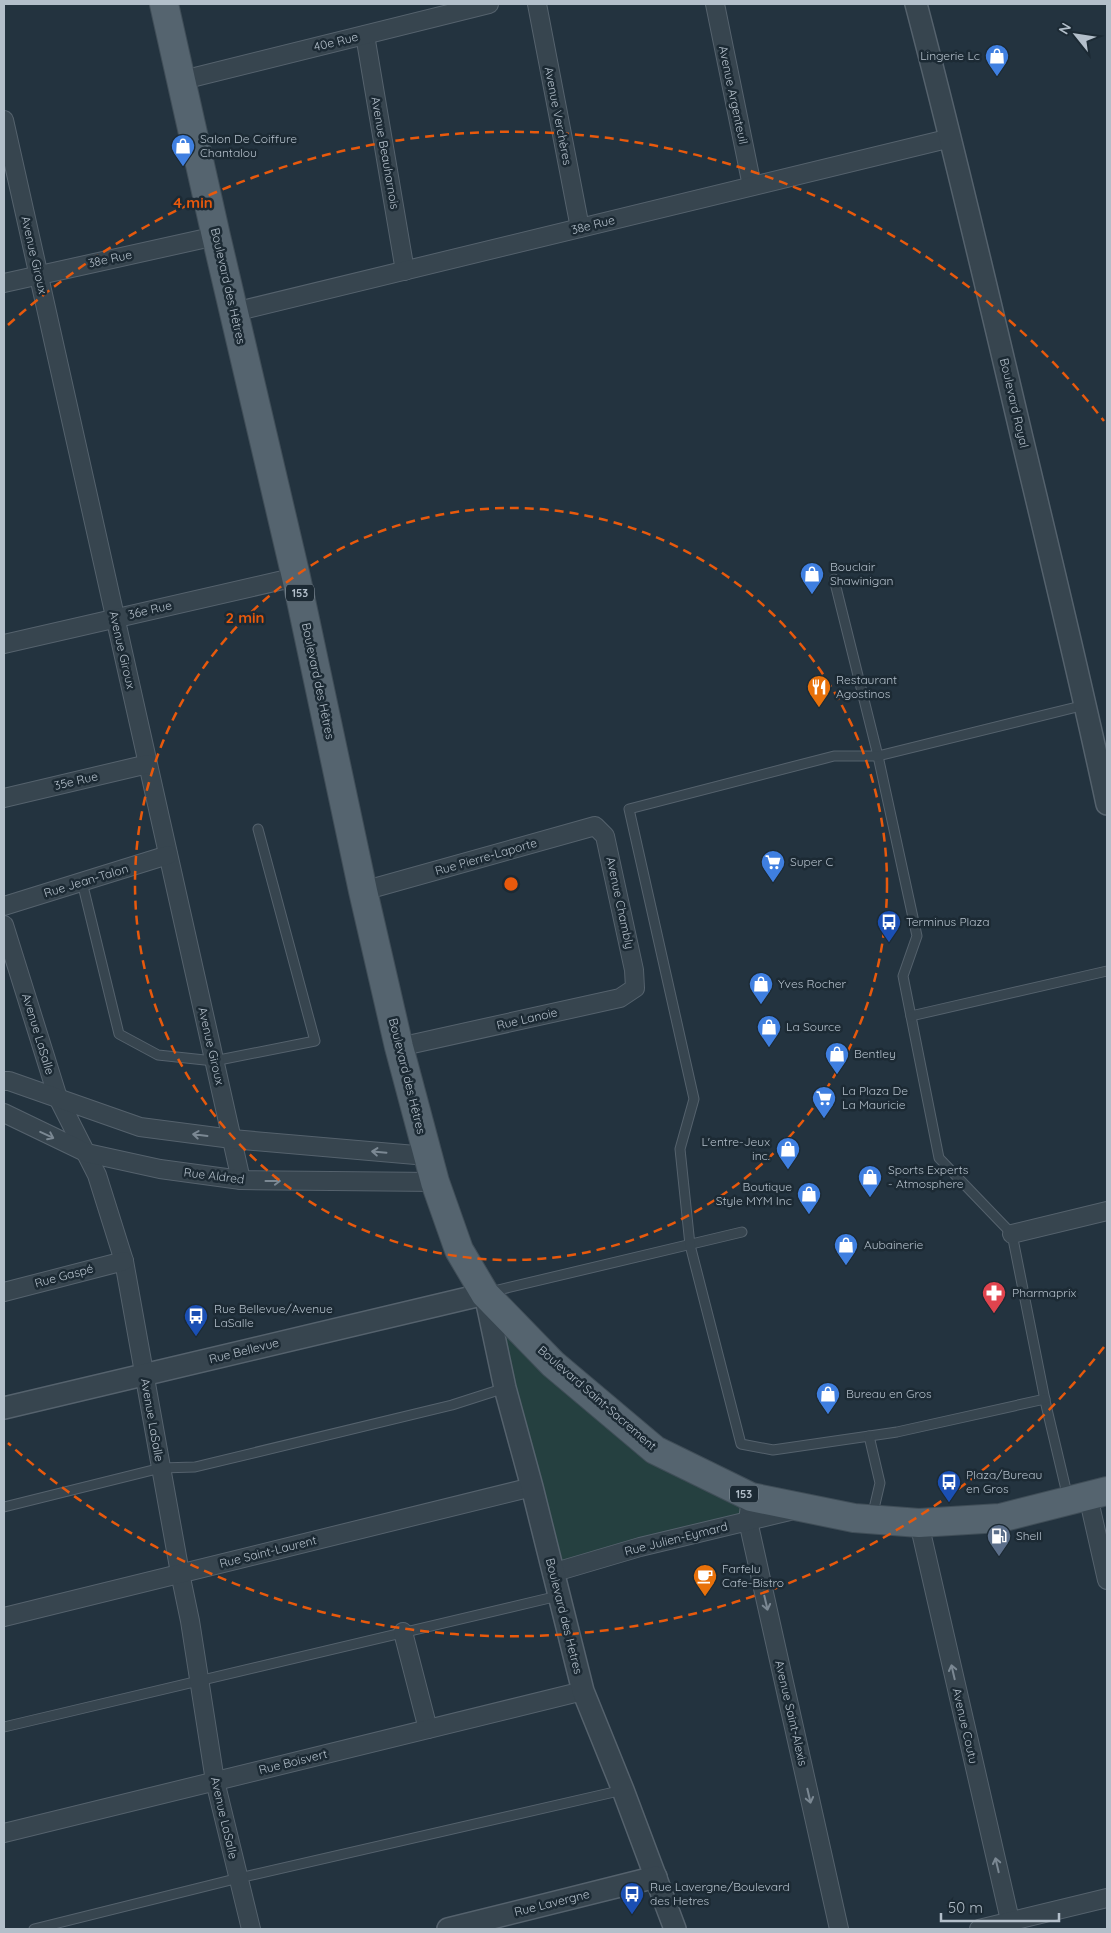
<svg xmlns="http://www.w3.org/2000/svg" width="1111" height="1933" viewBox="0 0 1111 1933" font-family="Quicksand,sans-serif">
  <style>
    .green { fill: #254040 }
    .lines { fill: none; stroke-linecap: round; stroke-linejoin: round }
    .service-casing { stroke: #55626d; stroke-width: 11 }
    .minor-casing { stroke: #55626d; stroke-width: 20 }
    .tertiary-casing { stroke: #55626d; stroke-width: 24 }
    .primary-casing { stroke: #404e58; stroke-width: 30 }
    .service { stroke: #37454f; stroke-width: 9 }
    .minor { stroke: #37454f; stroke-width: 18 }
    .tertiary { stroke: #37454f; stroke-width: 21 }
    .primary { stroke: #55646f; stroke-width: 28 }
    .oneway { stroke: #7b8893 }
    .ring { fill: none; stroke: #e8590c; stroke-width: 2.5; stroke-dasharray: 9 6 }
    .labels { text-anchor: middle; stroke-width: 5; stroke-linejoin: round; paint-order: stroke }
    .shield { fill: #1c2a34; stroke: #86929d; stroke-width: 1 }
    .shield-label { font-size: 11px; font-weight: bold; fill: #b3bfca }
    .street-label { font-size: 12px; fill: #b3bfca; stroke: #1c2a34 }
    .poi-label { font-size: 12px; fill: #b3bfca; stroke: #1c2a34; text-anchor: start }
    .centre { fill: #e8590c; stroke: #1c2a34; stroke-width: 2.5 }
    .ring-label { font-size: 15px; text-anchor: middle; font-weight: bold; fill: #e8590c; stroke: #1c2a34; stroke-width: 5; stroke-linejoin: round; paint-order: stroke }
  </style>
  <rect width="100%" height="100%" fill="#23333f"/>
  <path class="green" d="M485,1294L655,1450L751,1497L748,1521L552,1573Z"/>
  <g class="lines">
    <g class="service-casing">
      <g id="service">
        <path d="M834,579L878,756L917,936L903,976L939,1158L1012,1234L1046,1405L1068,1498"/>
        <path d="M82,882L119,1034L158,1055L214,1061L315,1041L258,829"/>
        <path d="M911,1016L1107,971"/>
        <path d="M490,1292L742,1232"/>
        <path d="M1045,1399L897,1432L773,1450L741,1444L690,1245L680,1149L694,1099L629,809L834,756H878L1085,705"/>
        <path d="M869,1436L880,1483L872,1517"/>
        <path d="M4,1507L161,1468L195,1467L452,1405L505,1388"/>
        <path d="M4,1727L558,1596"/>
        <path d="M34,1929L239,1878L623,1790"/>
      </g>
    </g>
    <g class="minor-casing">
      <g id="minor">
        <path d="M537,4L580,228"/>
        <path d="M715,4L752,186"/>
        <path d="M365,35L405,271"/>
        <path d="M183,80L489,4"/>
        <path d="M4,120L241,1180"/>
        <path d="M4,283L216,236"/>
        <path d="M234,312L951,138"/>
        <path d="M4,644L296,577"/>
        <path d="M4,798L148,764"/>
        <path d="M363,891L595,826L605,836L634,970L635,988L620,998L399,1047"/>
        <path d="M4,906L168,855"/>
        <path d="M4,925L58,1098L97,1175L124,1261L180,1573L190,1621L215,1781L251,1929"/>
        <path d="M4,1081H9L140,1127L232,1139L427,1156"/>
        <path d="M4,1113L87,1153L160,1169L241,1180L435,1182"/>
        <path d="M1012,1234L1107,1211"/>
        <path d="M4,1292L124,1261"/>
        <path d="M1088,1496L1107,1580"/>
        <path d="M751,1497L748,1521L839,1929"/>
        <path d="M919,1523L1012,1929"/>
        <path d="M552,1573L640,1547L794,1510"/>
        <path d="M4,1617L532,1487"/>
        <path d="M403,1632L428,1729"/>
        <path d="M4,1833L583,1691"/>
        <path d="M979,1929L1107,1898"/>
      </g>
    </g>
    <g class="tertiary-casing">
      <g id="tertiary">
        <path d="M916,4C954,148 988,293 1022,438C1051,560 1081,682 1107,804"/>
        <path d="M4,1408L485,1294L505,1388L532,1487L583,1691L623,1790L675,1929"/>
        <path d="M448,1929L656,1877"/>
      </g>
    </g>
    <g class="primary-casing">
      <path id="primary" d="M164,4L216,236L296,577L363,891L399,1047L435,1182L459,1250L485,1294L553,1364L655,1450L751,1497L854,1518L919,1523L1000,1518L1107,1491"/>
    </g>
    <use href="#service" class="service"/>
    <use href="#minor" class="minor"/>
    <use href="#tertiary" class="tertiary"/>
    <use href="#primary" class="primary"/>
  </g>
  <defs><path id="oneway-shaft" d="M-6 0H5M1.5-3L5.5 0L1.5 3" fill="none" stroke-width="1.6" stroke-linecap="round" stroke-linejoin="round" transform="scale(1.25)"/></defs>
  <g class="oneway">
    <use href="#oneway-shaft" transform="translate(47 1135) rotate(25)"/>
    <use href="#oneway-shaft" transform="translate(200 1135) rotate(-173)"/>
    <use href="#oneway-shaft" transform="translate(379 1152) rotate(-175)"/>
    <use href="#oneway-shaft" transform="translate(273 1181)"/>
    <use href="#oneway-shaft" transform="translate(766 1603) rotate(77)"/>
    <use href="#oneway-shaft" transform="translate(953 1672) rotate(-103)"/>
    <use href="#oneway-shaft" transform="translate(809 1796) rotate(77)"/>
    <use href="#oneway-shaft" transform="translate(997 1865) rotate(-103)"/>
  </g>
  <g class="ring">
    <circle cx="511" cy="884" r="376"/>
    <path d="M1104 1347A752 752 0 0 1 8 1443M8 325A752 752 0 0 1 1104 421"/>
  </g>
  <defs>
    <g id="shop-pin" transform="scale(1.25)"><path d="M0 17L-7.5 6A9.5 9.5 0 1 1 7.5 6Z" fill="#3f7fe0" stroke="#1c2a34"/><path d="M-5-2.5h2.3a2.7 3.5 0 0 1 5.4 0H5L5.5 6h-11ZM-1.5-2.5h3a1.5 2.3 0 0 0-3 0Z" fill="#fff"/></g>
    <g id="restaurant-pin" transform="scale(1.25)"><path d="M0 17L-7.5 6A9.5 9.5 0 1 1 7.5 6Z" fill="#e8710a" stroke="#1c2a34"/><path d="M-5-6h1v4h1v-4h1v4h1v-4h1v5L-1.5 .5V6h-2V.5L-5-1ZM5-6V6H3V1.5H1.5Q1.5-4 5-6Z" fill="#fff"/></g>
    <g id="supermarket-pin" transform="scale(1.25)"><path d="M0 17L-7.5 6A9.5 9.5 0 1 1 7.5 6Z" fill="#3f7fe0" stroke="#1c2a34"/><path d="M-6-5.5h2.5l.6 2H6L4.5 2H-2.5L-4.4-4H-6ZM-1.5 3.2a1.3 1.3 0 1 0 .1 0ZM3 3.2a1.3 1.3 0 1 0 .1 0Z" fill="#fff"/></g>
    <g id="bus-pin" transform="scale(1.25)"><path d="M0 17L-7.5 6A9.5 9.5 0 1 1 7.5 6Z" fill="#1a4fb4" stroke="#1c2a34"/><path d="M-5-6H5V4H4V6H2V4H-2V6H-4V4H-5ZM-3.5-4V0h7V-4ZM-3.5 1.2v1.5H-2V1.2ZM2 1.2v1.5H3.5V1.2Z" fill="#fff"/></g>
    <g id="pharmacy-pin" transform="scale(1.25)"><path d="M0 17L-7.5 6A9.5 9.5 0 1 1 7.5 6Z" fill="#e0444e" stroke="#1c2a34"/><path d="M-2-6h4v4h4v4h-4v4h-4v-4h-4v-4h4Z" fill="#fff"/></g>
    <g id="fuel-pin" transform="scale(1.25)"><path d="M0 17L-7.5 6A9.5 9.5 0 1 1 7.5 6Z" fill="#5c6f8a" stroke="#1c2a34"/><path d="M-5.5-6h7V0h2V4h1.3V-2.5L3-4.5l.8-.8L6-3V5H2.5V1h-1V6h-7ZM-4.2-4.7v3.2H.2V-4.7Z" fill="#fff"/></g>
    <g id="cafe-pin" transform="scale(1.25)"><path d="M0 17L-7.5 6A9.5 9.5 0 1 1 7.5 6Z" fill="#e8710a" stroke="#1c2a34"/><path d="M-5.5-4.5H6V0H3Q3 3.5 0 3.5H-2.5Q-5.5 3.5-5.5 0ZM3-3.2v2h1.7v-2ZM-6 4.5H4V6H-6Z" fill="#fff"/></g>
  </defs>
  <g fill-rule="evenodd">
    <use href="#shop-pin" x="997" y="56"/>
    <use href="#shop-pin" x="183" y="146"/>
    <use href="#shop-pin" x="812" y="574"/>
    <use href="#restaurant-pin" x="819" y="687"/>
    <use href="#supermarket-pin" x="773" y="862"/>
    <use href="#bus-pin" x="889" y="922"/>
    <use href="#shop-pin" x="761" y="984"/>
    <use href="#shop-pin" x="769" y="1027"/>
    <use href="#shop-pin" x="837" y="1054"/>
    <use href="#supermarket-pin" x="824" y="1098"/>
    <use href="#shop-pin" x="788" y="1149"/>
    <use href="#shop-pin" x="870" y="1177"/>
    <use href="#shop-pin" x="809" y="1194"/>
    <use href="#shop-pin" x="846" y="1245"/>
    <use href="#pharmacy-pin" x="994" y="1293"/>
    <use href="#bus-pin" x="196" y="1316"/>
    <use href="#shop-pin" x="828" y="1394"/>
    <use href="#bus-pin" x="949" y="1482"/>
    <use href="#fuel-pin" x="999" y="1536"/>
    <use href="#cafe-pin" x="705" y="1576"/>
    <use href="#bus-pin" x="632" y="1894"/>
  </g>
  <g class="labels">
    <g class="shield">
      <rect x="286" y="584.5" width="28" height="17" rx="4"/>
      <rect x="730" y="1485.5" width="28" height="17" rx="4"/>
    </g>
    <g class="shield-label">
      <text x="300" y="597">153</text>
      <text x="744" y="1498">153</text>
    </g>
    <g class="street-label">
      <text transform="translate(336 42) rotate(-14)" y="4">40e Rue</text>
      <text transform="translate(733 95) rotate(78)" y="4">Avenue Argenteuil</text>
      <text transform="translate(558 116) rotate(79)" y="4">Avenue Verchères</text>
      <text transform="translate(385 153) rotate(80)" y="4">Avenue Beauharnois</text>
      <text transform="translate(593 225) rotate(-14)" y="4">38e Rue</text>
      <text transform="translate(34 255) rotate(77)" y="4">Avenue Giroux</text>
      <text transform="translate(110 259) rotate(-12)" y="4">38e Rue</text>
      <text transform="translate(228 286) rotate(77)" y="4">Boulevard des Hêtres</text>
      <text transform="translate(1014 403) rotate(77)" y="4">Boulevard Royal</text>
      <text transform="translate(150 610) rotate(-13)" y="4">36e Rue</text>
      <text transform="translate(122 650) rotate(77)" y="4">Avenue Giroux</text>
      <text transform="translate(318 681) rotate(78)" y="4">Boulevard des Hêtres</text>
      <text transform="translate(76 781) rotate(-13)" y="4">35e Rue</text>
      <text transform="translate(486 857) rotate(-16)" y="4">Rue Pierre-Laporte</text>
      <text transform="translate(86 881) rotate(-17)" y="4">Rue Jean-Talon</text>
      <text transform="translate(620 903) rotate(78)" y="4">Avenue Chambly</text>
      <text transform="translate(527 1019) rotate(-13)" y="4">Rue Lanoie</text>
      <text transform="translate(38 1034) rotate(73)" y="4">Avenue LaSalle</text>
      <text transform="translate(211 1046) rotate(77)" y="4">Avenue Giroux</text>
      <text transform="translate(407 1076) rotate(76)" y="4">Boulevard des Hêtres</text>
      <text transform="translate(214 1176) rotate(7)" y="4">Rue Aldred</text>
      <text transform="translate(64 1276) rotate(-15)" y="4">Rue Gaspé</text>
      <text transform="translate(244 1351) rotate(-14)" y="4">Rue Bellevue</text>
      <text transform="translate(597 1398) rotate(41)" y="4">Boulevard Saint-Sacrement</text>
      <text transform="translate(152 1420) rotate(80)" y="4">Avenue LaSalle</text>
      <text transform="translate(676 1539) rotate(-14)" y="4">Rue Julien-Eymard</text>
      <text transform="translate(268 1552) rotate(-14)" y="4">Rue Saint-Laurent</text>
      <text transform="translate(564 1616) rotate(76)" y="4">Boulevard des Hetres</text>
      <text transform="translate(791 1713) rotate(77)" y="4">Avenue Saint-Alexis</text>
      <text transform="translate(965 1726) rotate(77)" y="4">Avenue Coutu</text>
      <text transform="translate(293 1762) rotate(-14)" y="4">Rue Boisvert</text>
      <text transform="translate(224 1818) rotate(77)" y="4">Avenue LaSalle</text>
      <text transform="translate(552 1903) rotate(-14)" y="4">Rue Lavergne</text>
    </g>
    <g class="poi-label">
      <text x="980" y="60" text-anchor="end">Lingerie Lc</text>
      <text x="200" y="143">Salon De Coiffure<tspan x="200" dy="14">Chantalou</tspan></text>
      <text x="830" y="571">Bouclair<tspan x="830" dy="14">Shawinigan</tspan></text>
      <text x="836" y="684">Restaurant<tspan x="836" dy="14">Agostinos</tspan></text>
      <text x="790" y="866">Super C</text>
      <text x="906" y="926">Terminus Plaza</text>
      <text x="778" y="988">Yves Rocher</text>
      <text x="786" y="1031">La Source</text>
      <text x="854" y="1058">Bentley</text>
      <text x="842" y="1095">La Plaza De<tspan x="842" dy="14">La Mauricie</tspan></text>
      <text x="770" y="1146" text-anchor="end">L'entre-Jeux<tspan x="770" dy="14">inc.</tspan></text>
      <text x="888" y="1174">Sports Experts<tspan x="888" dy="14">- Atmosphere</tspan></text>
      <text x="792" y="1191" text-anchor="end">Boutique<tspan x="792" dy="14">Style MYM Inc</tspan></text>
      <text x="864" y="1249">Aubainerie</text>
      <text x="1012" y="1297">Pharmaprix</text>
      <text x="214" y="1313">Rue Bellevue/Avenue<tspan x="214" dy="14">LaSalle</tspan></text>
      <text x="846" y="1398">Bureau en Gros</text>
      <text x="966" y="1479">Plaza/Bureau<tspan x="966" dy="14">en Gros</tspan></text>
      <text x="1016" y="1540">Shell</text>
      <text x="722" y="1573">Farfelu<tspan x="722" dy="14">Cafe-Bistro</tspan></text>
      <text x="650" y="1891">Rue Lavergne/Boulevard<tspan x="650" dy="14">des Hetres</tspan></text>
    </g>
  </g>
  <circle cx="511" cy="884" r="8" class="centre"/>
  <g class="ring-label">
    <text x="193" y="208">4 min</text>
    <text x="245" y="623">2 min</text>
  </g>
  <rect width="1111" height="1933" fill="none" stroke="#b3bfca" stroke-width="10"/>
  <g transform="translate(1076 35) rotate(300)" stroke="#1c2a34" stroke-width="4" paint-order="stroke">
  <path d="M0-4L9 19L0 12L-9 19Z" fill="#b3bfca"/>
  <text y="-8" font-size="14" font-weight="bold" text-anchor="middle" fill="#b3bfca">N</text>
  </g>
  <path d="M941 1913v8h118v-8" fill="none" stroke="#b3bfca" stroke-width="2.5"/>
  <text x="948" y="1913" font-size="15" fill="#b3bfca" stroke="#1c2a34" stroke-width="4" paint-order="stroke">50 m</text>
</svg>
